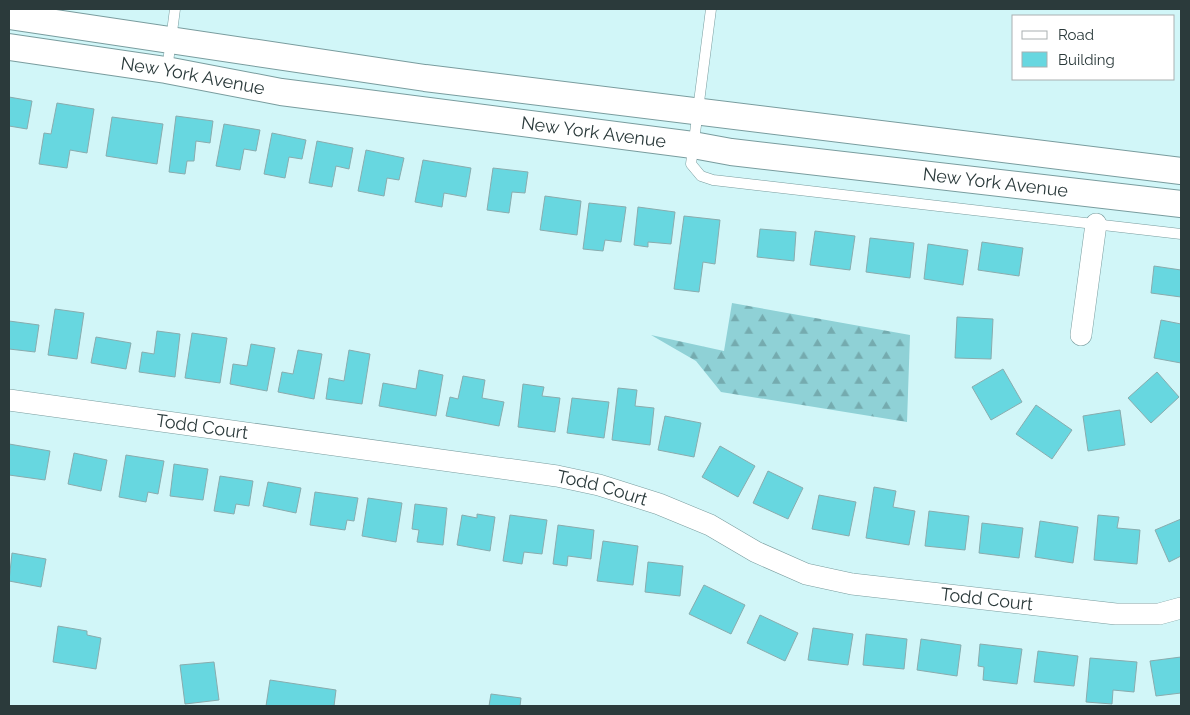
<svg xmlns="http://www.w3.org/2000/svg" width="1190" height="715" viewBox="0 0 1190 715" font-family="Raleway,sans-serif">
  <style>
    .forest { fill: url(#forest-firs) }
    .building { fill: #67d7e0; stroke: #89acae }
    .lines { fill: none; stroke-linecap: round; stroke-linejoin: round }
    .service-casing { stroke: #799c9e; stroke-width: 11 }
    .minor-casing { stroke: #799c9e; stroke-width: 22 }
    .tertiary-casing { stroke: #799c9e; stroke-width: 28 }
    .service { stroke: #fff; stroke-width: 10 }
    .minor { stroke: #fff; stroke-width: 21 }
    .tertiary { stroke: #fff; stroke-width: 26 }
    .labels { text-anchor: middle; stroke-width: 4; stroke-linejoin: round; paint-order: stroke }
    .street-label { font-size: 18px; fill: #2b3a3b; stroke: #fff }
  </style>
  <defs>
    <pattern id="forest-firs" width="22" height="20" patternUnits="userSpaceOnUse" patternTransform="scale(1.25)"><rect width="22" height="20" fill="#8fd1d6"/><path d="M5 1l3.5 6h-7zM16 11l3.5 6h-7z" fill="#75abaf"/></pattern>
  </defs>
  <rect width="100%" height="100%" fill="#d1f6f8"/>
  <path class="forest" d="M732,303L910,335L907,422L721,392L696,361L651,335L724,351Z"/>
  <g class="building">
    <path d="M9,97L32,101L27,129L9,126Z"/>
    <path d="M57,103L94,109L87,153L70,150L67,168L39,164L44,133L51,134Z"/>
    <path d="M176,116L213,121L210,143L196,141L194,161H187L185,174L169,172Z"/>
    <path d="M112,117L163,124L157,164L106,156Z"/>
    <path d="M224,124L260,130L256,151L244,149L240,170L216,166Z"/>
    <path d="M272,133L306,140L302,159L289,157L285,178L264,174Z"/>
    <path d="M317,141L353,148L349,169L336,166L332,187L309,183Z"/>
    <path d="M366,150L404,158L399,180L387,178L384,196L358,191Z"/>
    <path d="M423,160L471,168L466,197L444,193L442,207L415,202Z"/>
    <path d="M493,168L528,172L525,193L512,192L509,213L487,210Z"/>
    <path d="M545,196L581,201L577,235L540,230Z"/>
    <path d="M589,203L626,207L621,242L605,240L603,251L583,249Z"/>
    <path d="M638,207L675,212L671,244L648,242V247L634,245Z"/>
    <path d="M684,216L720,220L715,264L703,262L699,292L674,289Z"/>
    <path d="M760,229L796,232L794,261L757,257Z"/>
    <path d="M815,231L855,236L850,270L810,265Z"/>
    <path d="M870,238L914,243L910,278L866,272Z"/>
    <path d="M982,242L1023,248L1019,276L978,270Z"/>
    <path d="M928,244L968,250L963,285L924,279Z"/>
    <path d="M1154,266L1181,270V297L1151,293Z"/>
    <path d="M55,309L84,313L77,359L48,355Z"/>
    <path d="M957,317L993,319L991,359L955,358Z"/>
    <path d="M1161,320L1181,324V363L1154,358Z"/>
    <path d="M9,321L39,325L35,352L9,349Z"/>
    <path d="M157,331L180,334L175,377L139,372L142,352L154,354Z"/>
    <path d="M192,333L227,338L220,383L185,378Z"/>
    <path d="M96,337L131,343L126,369L91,363Z"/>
    <path d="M251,344L275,348L267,391L230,384L233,364L247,366Z"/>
    <path d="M298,350L322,354L314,399L278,392L282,372L293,374Z"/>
    <path d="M349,350L370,354L362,404L326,399L329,378L344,381Z"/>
    <path d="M1003,369L1022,402L991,420L972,387Z"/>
    <path d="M419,370L443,375L436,416L379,406L383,383L416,389Z"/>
    <path d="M1157,372L1179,397L1151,423L1128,398Z"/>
    <path d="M463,376L485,380L482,398L504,402L499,426L446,416L450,397L458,399Z"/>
    <path d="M523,384L544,387L542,396L560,398L555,432L518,427Z"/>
    <path d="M618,388L637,390L635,406L654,408L650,445L612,440Z"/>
    <path d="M572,398L609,402L604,438L567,433Z"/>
    <path d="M1036,405L1072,430L1052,459L1016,434Z"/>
    <path d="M1120,410L1125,445L1088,451L1083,416Z"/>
    <path d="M665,416L701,423L694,457L658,450Z"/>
    <path d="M9,444L50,451L45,480L9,475Z"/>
    <path d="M720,446L755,466L738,497L702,477Z"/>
    <path d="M74,453L107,460L101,491L68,484Z"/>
    <path d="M126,455L164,461L158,494L148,492L146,502L119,497Z"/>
    <path d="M174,464L208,469L203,500L170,496Z"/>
    <path d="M768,471L803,488L788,519L753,503Z"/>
    <path d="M220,476L253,481L249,506L236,504L234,514L214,511Z"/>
    <path d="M268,482L301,488L296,513L263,506Z"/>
    <path d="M874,487L896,491L893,507L915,511L909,545L866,538Z"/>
    <path d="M315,492L358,498L354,521L347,520L345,530L310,525Z"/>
    <path d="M819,495L856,502L849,536L812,529Z"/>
    <path d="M368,498L402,503L396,542L362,536Z"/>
    <path d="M415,504L447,508L443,545L417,542L419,530L412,529Z"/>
    <path d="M929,511L969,516L965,550L925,546Z"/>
    <path d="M477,514L495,517L490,551L457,545L462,515L477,518Z"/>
    <path d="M510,515L547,520L542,554L524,552L522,564L503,561Z"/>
    <path d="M1098,515L1119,517L1117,528L1140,530L1137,564L1094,560Z"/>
    <path d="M1181,519V556L1169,562L1155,530Z"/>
    <path d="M1040,521L1078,527L1073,563L1035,557Z"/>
    <path d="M982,523L1023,528L1019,558L979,553Z"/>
    <path d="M558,525L594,530L591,559L568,556L567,566L553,564Z"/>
    <path d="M603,541L638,546L633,585L597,581Z"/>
    <path d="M12,553L46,559L41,587L9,581Z"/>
    <path d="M648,562L683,566L680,596L645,592Z"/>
    <path d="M704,585L745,605L731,634L689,614Z"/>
    <path d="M760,615L798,633L785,661L747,643Z"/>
    <path d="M58,626L87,631V635L101,638L96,669L53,662Z"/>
    <path d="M813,628L853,634L848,665L808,660Z"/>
    <path d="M866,634L907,639L904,669L863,665Z"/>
    <path d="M921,639L961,645L957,676L917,670Z"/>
    <path d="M980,644L1022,649L1017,684L983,680L984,667L978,666Z"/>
    <path d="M1038,651L1078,656L1074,686L1034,682Z"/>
    <path d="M1181,657V693L1156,696L1150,661Z"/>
    <path d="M1090,658L1137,662L1134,692L1113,690L1112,704L1086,702Z"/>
    <path d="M214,662L219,700L185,704L180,665Z"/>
    <path d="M270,680L336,690L334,706H266Z"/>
    <path d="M491,694L521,698L520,706H489Z"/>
  </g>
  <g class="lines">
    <g class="service-casing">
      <g id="service">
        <path d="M711,9L691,164L701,176L713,180L1181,234"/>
        <path d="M167,70L175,9"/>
      </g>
    </g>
    <g class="minor-casing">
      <g id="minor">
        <path d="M1081,335L1096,224"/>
        <path id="s1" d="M9,400L557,476L599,485L659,504L710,525L756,552L806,574L852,584L1116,614H1159L1181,608"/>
      </g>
    </g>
    <g class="tertiary-casing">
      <g id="tertiary">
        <path d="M9,16L425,78L1181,171"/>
        <path id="s2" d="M9,47L166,70L281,92L693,145L731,152L1181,204"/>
      </g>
    </g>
    <use href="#service" class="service"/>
    <use href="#minor" class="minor"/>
    <use href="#tertiary" class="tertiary"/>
  </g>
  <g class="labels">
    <g class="street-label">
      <text dy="6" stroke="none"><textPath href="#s2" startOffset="186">New York Avenue</textPath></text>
      <text dy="6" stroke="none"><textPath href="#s2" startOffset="591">New York Avenue</textPath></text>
      <text dy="6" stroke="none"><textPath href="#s2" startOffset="996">New York Avenue</textPath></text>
      <text dy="6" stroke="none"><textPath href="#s1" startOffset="195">Todd Court</textPath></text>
      <text dy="6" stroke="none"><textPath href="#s1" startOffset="600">Todd Court</textPath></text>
      <text dy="6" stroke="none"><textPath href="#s1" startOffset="1005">Todd Court</textPath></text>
    </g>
  </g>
  <rect width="1190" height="715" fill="none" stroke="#2b3a3b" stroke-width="20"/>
  <rect x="1012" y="15" width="162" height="65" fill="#ffffff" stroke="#aab0b1"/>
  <rect x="1022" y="31" width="25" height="8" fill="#ffffff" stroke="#aab0b1"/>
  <text x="1058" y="40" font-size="15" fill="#2b3a3b">Road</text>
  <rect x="1022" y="52" width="25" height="15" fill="#67d7e0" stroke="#aab0b1"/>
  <text x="1058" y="65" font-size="15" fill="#2b3a3b">Building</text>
</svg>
